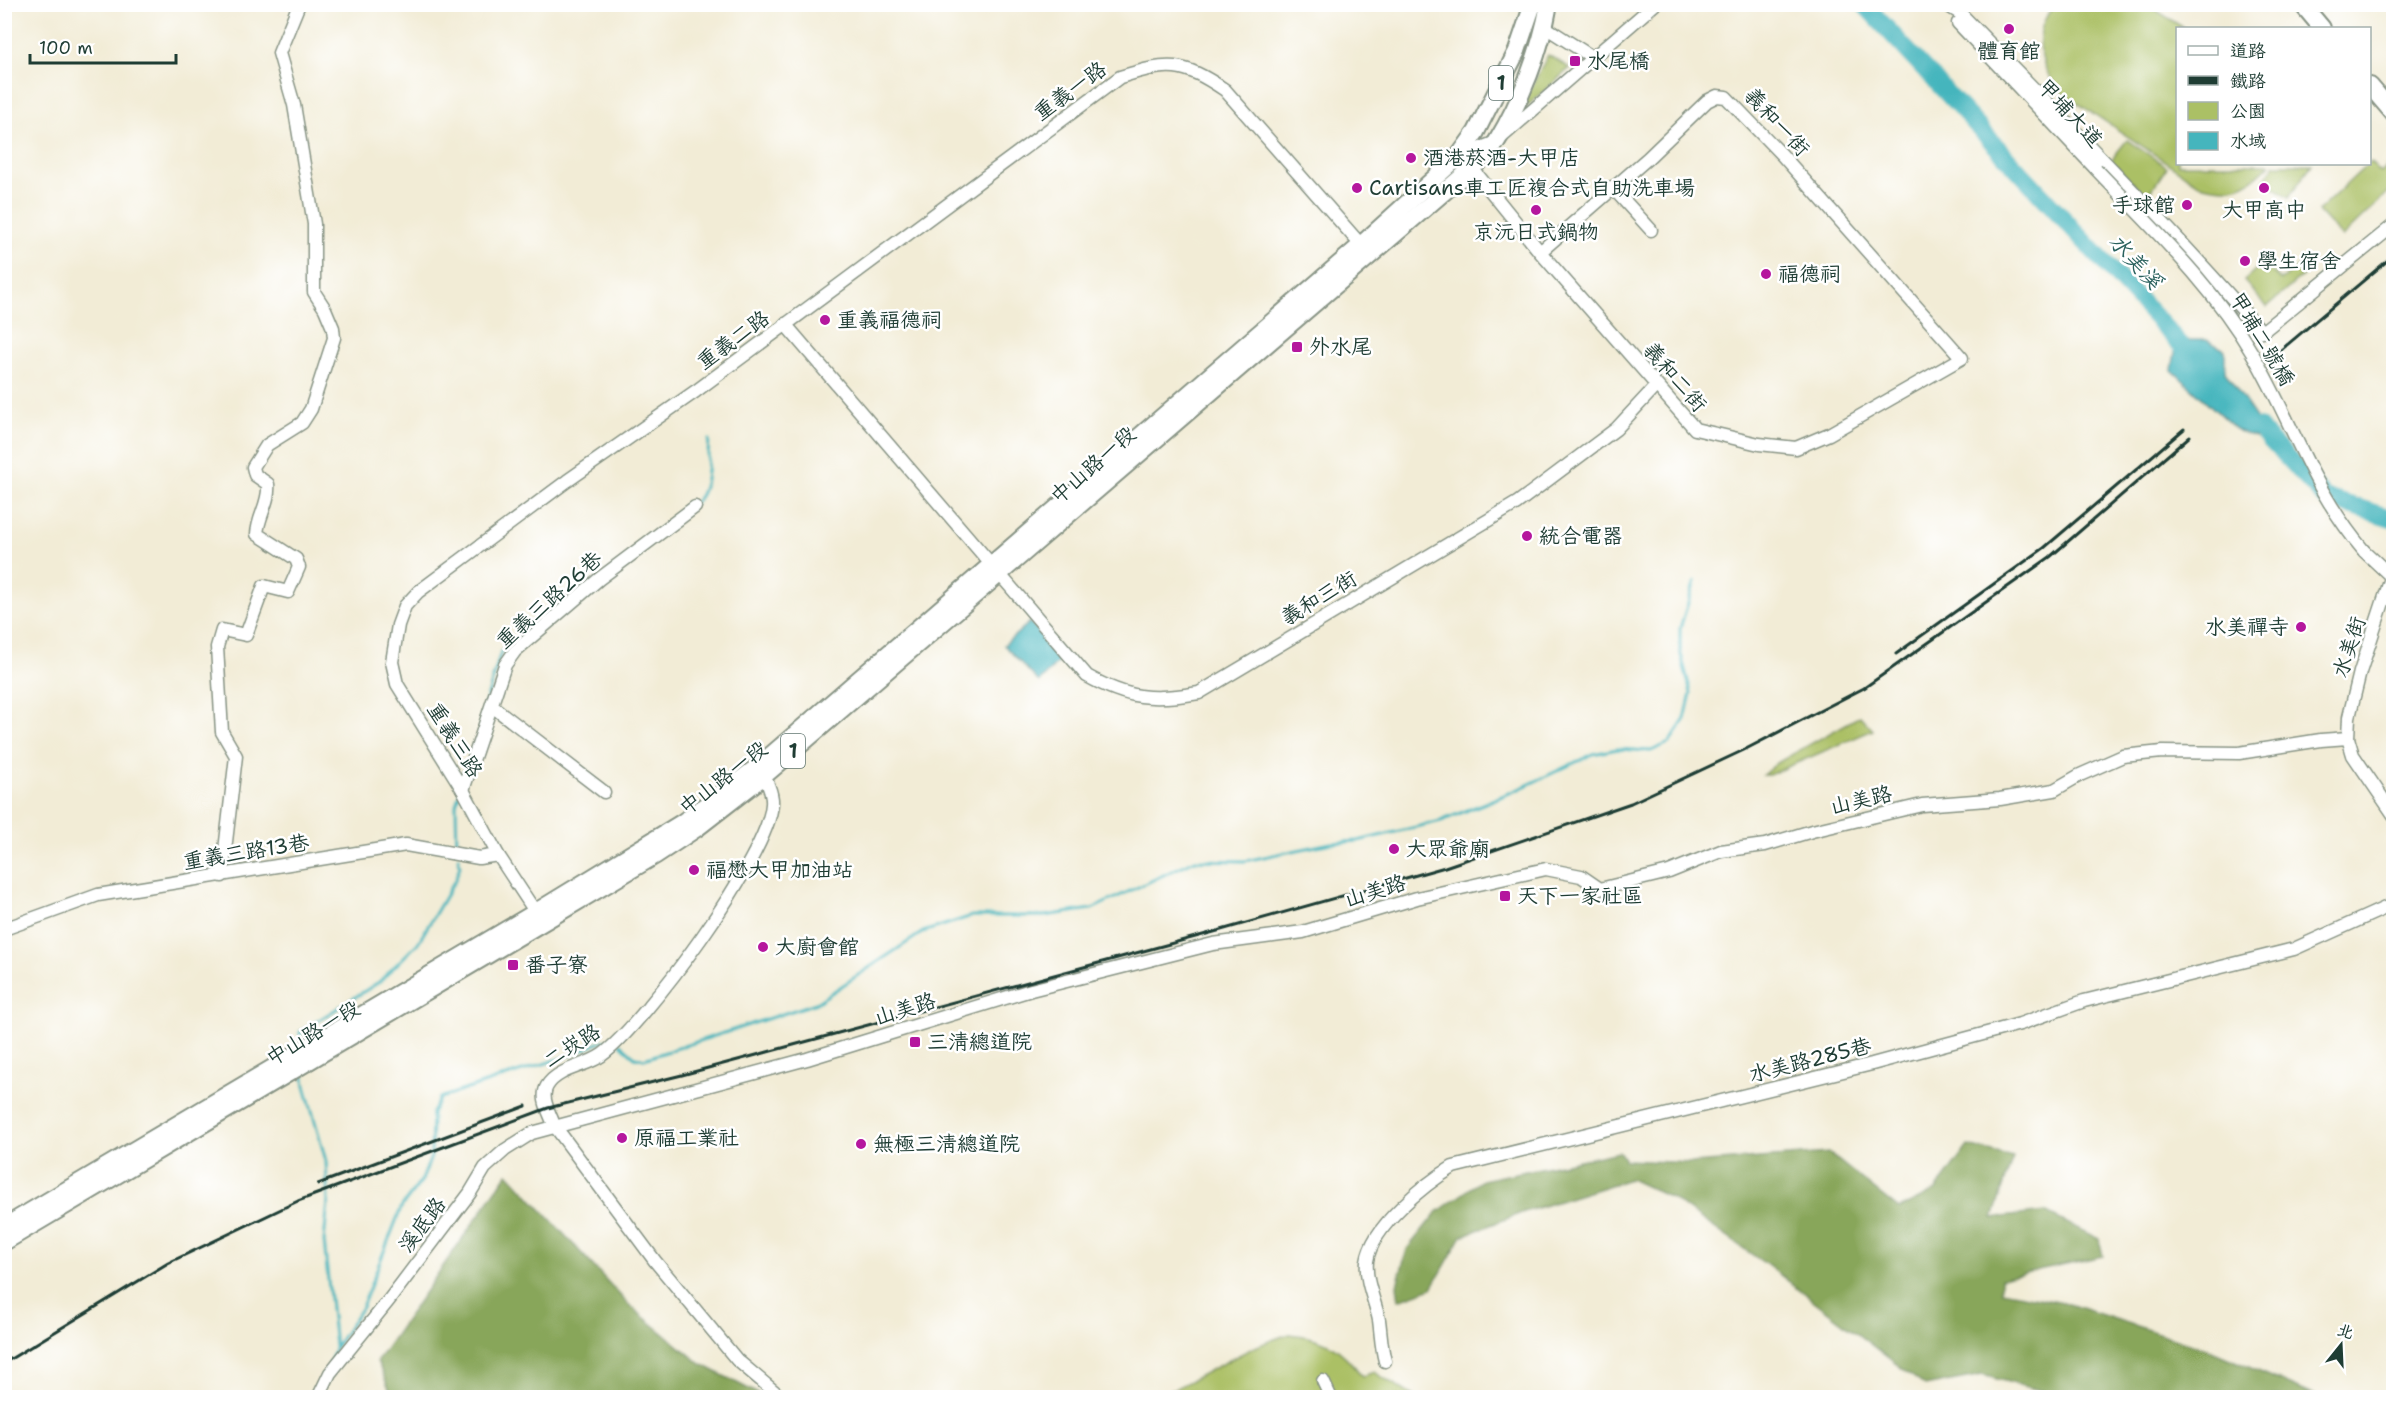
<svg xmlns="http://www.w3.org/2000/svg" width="2398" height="1402" viewBox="0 0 2398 1402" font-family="'Shantell Sans','LXGW WenKai TC',sans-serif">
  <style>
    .green { fill: #abc065; stroke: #657e4c; stroke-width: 1.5 }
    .forest { fill: #88a65a; stroke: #547247; stroke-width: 1.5 }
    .water { fill: #45b5bd; stroke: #327978; stroke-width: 1.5 }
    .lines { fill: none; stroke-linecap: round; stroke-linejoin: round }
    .stream { stroke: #45b5bd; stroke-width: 3 }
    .river { stroke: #45b5bd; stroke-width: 18 }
    .minor-casing { stroke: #889485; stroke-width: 15 }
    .major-casing { stroke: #889485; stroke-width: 20 }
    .minor { stroke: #fff; stroke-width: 12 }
    .major { stroke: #fff; stroke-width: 16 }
    .rail { stroke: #1f3d34; stroke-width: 3 }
    .minor-bridge-casing { stroke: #889485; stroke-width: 15; stroke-linecap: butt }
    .minor-bridge { stroke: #fff; stroke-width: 12 }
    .poi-dot { fill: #b5179e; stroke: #fff; stroke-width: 2 }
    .labels { text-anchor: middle; stroke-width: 5; stroke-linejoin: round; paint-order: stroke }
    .shield { fill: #fff; stroke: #627771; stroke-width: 1.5 }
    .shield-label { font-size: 20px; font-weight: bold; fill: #1f3d34 }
    .poi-label { font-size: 21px; fill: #1f3d34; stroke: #fff; text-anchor: start }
    .street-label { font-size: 21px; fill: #1f3d34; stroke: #fff }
    .water-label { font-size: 22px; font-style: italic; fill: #2a615d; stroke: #fff }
  </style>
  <rect width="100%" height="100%" fill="#fff"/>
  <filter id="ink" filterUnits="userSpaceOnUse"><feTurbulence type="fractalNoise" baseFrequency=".0167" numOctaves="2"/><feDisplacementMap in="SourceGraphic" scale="12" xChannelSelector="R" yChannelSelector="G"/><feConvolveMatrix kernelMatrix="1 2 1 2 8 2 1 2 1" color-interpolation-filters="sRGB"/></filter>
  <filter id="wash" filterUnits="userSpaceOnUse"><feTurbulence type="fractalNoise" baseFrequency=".008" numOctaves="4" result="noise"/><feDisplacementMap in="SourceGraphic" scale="24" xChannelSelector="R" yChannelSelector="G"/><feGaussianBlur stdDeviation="1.35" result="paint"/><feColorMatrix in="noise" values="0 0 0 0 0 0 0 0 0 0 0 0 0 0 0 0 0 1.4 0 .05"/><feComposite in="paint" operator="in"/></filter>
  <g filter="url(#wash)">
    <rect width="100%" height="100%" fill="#f2ecd6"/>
    <g class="green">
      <path d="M2056,5H2148L2184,28H2178V164H2270C2245,190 2233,192 2199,184L2061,92C2039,69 2030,28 2056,5Z"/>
      <path d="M1548,55L1570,68L1527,106L1523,103Z"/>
      <path d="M2127,140L2167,167L2147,197L2111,160Z"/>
      <path d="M2370,162L2381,173L2390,164L2393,167V188L2342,237L2318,211Z"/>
      <path d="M2275,164H2312L2289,197L2264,180Z"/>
      <path d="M2264,263L2281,281L2302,263L2309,270L2267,307L2244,281Z"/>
      <path d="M1860,716L1873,730L1769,775H1763L1775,764Z"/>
      <path d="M1290,1334C1325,1338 1341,1347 1362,1376L1374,1372L1415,1397L1150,1398C1199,1382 1240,1348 1290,1334Z"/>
    </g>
    <g class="forest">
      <path d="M1968,1146L2013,1157L1993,1218L2045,1212L2099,1239L2103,1256L2001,1278V1291L2069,1304L2207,1349L2318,1397H2064L1982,1375L1925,1386L1767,1265L1673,1199L1630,1179L1524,1212L1462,1236L1432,1288L1399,1300L1397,1285L1407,1249L1436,1213L1482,1180L1619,1152L1625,1160L1693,1163L1829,1153L1899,1209L1935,1191Z"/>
      <path d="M508,1173L629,1305L701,1364L764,1397H393L377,1361Z"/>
    </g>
    <g class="water">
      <path d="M2177,340H2207L2225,350V372L2274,444L2238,431L2172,370Z"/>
      <path d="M1030,622L1062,658L1039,682L1004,645Z"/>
    </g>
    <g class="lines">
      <g class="stream">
        <path d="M694,503C710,491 707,458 709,440"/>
        <path d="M485,705L501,652L530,630"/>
        <path d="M457,851L456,804L460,792"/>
        <path d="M301,1044L300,1032L379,982L418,943L455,880L460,866L458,857"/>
        <path d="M620,1044L635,1057L644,1059L816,1003L923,932L972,916H1044L1092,909L1195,860L1245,861L1331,843L1358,841L1441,821L1519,789L1593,754L1617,749L1651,751L1669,743L1685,719L1691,693L1680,651V628L1695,581"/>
        <path d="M303,1071L305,1086L326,1161L328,1202L324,1241L335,1346"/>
        <path d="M330,1364L335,1348L362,1307L402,1206L422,1180L431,1157L432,1113L440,1098L574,1054L603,1041L610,1043"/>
      </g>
      <g class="river">
        <path d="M1864,4L2194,359"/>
        <path d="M2258,427L2324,497L2394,519"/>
      </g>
    </g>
  </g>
  <g filter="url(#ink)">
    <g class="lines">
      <g class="minor-casing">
        <g id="minor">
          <path d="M1945,4L1961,14C2063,119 2166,222 2262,332L2394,225"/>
          <path d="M1958,23L2096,169"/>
          <path d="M1545,27L1592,57"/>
          <path d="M1612,187L1651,230"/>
          <path d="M1540,252L1648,158L1707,101L1717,96L1726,97L1782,155L1962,358L1829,434L1796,448L1759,444L1695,429L1540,252L1472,168L1458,157L1496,142L1655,4"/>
          <path d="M785,324L1087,676C1128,699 1153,701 1199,693L1517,503L1616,429L1656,386"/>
          <path d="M2364,551L2394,579"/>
          <path d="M2394,569L2360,672L2349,717L2348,738L2353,755L2394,815"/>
          <path d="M492,706L604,792"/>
          <path d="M759,770C766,777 773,794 772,804C769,856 645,1023 602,1055C585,1067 558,1068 547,1086C540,1098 550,1113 554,1125L655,1261L737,1360L782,1398"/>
          <path d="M463,790L505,665L515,651L599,579L695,507"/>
          <path d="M222,876L236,756L222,732L217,647L222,630L246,635L264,586L288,592L299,567L296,559L257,534C258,516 270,502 268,484L255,475L253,467L267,445L302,423L311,409L334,338L333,328L325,309L314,292V224L294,105L279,53L299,4"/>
          <path d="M540,919L498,855L463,790L397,684L392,662L398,625L405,606L418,592L567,481L696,391L1120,77C1169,62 1182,61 1225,90L1361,245"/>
          <path d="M4,929L98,895L406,845L479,858L498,855"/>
          <path d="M1385,1361C1381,1347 1381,1334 1379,1320C1375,1300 1365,1282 1367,1261C1372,1226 1425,1184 1453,1167L1872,1064L2020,1024L2084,1001L2294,949L2394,904"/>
          <path d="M1323,1381L1331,1398"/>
          <path d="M318,1398L330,1373L389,1300L470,1193L485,1168L505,1150L532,1133L807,1059L1031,990L1213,944L1303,932L1417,898L1546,869L1581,876L1600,889L1669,872L1721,851L1765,845L1812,831L1922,805L2000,799L2054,790L2080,775L2123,756L2162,752L2239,753L2321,740L2348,738"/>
        </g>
      </g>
      <g class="major-casing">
        <g id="major">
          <path d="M2302,4L2322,28"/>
          <path d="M2370,86L2394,114"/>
          <path d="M4,1227L536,912L683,822L756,768L1361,245L1458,157L1476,132L1517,51L1533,4"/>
          <path d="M4,1242L656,855L697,828L764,776L1472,168C1480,160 1491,151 1497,141C1521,101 1541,50 1549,4"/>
        </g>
      </g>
      <use href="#minor" class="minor"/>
      <use href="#major" class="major"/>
      <g class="rail">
        <path d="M2275,355L2394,255"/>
        <path d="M1896,654L2044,548L2184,429"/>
        <path d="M318,1184L526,1106"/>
        <path d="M4,1363L168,1263L298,1201L548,1108L682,1075L1214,932L1445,867L1631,803L1744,750L1864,688L2050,557L2190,436"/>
      </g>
      <g class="minor-bridge-casing">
        <path id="minor-bridge" d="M2096,169C2151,227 2211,283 2252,353C2293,422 2310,487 2364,551"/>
      </g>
      <use href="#minor-bridge" class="minor-bridge"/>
    </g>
  </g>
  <g class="poi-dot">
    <circle cx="2009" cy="29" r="6"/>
    <rect x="1569" y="55" width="12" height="12" rx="3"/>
    <circle cx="1411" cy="158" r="6"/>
    <circle cx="1357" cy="188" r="6"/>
    <circle cx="2264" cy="188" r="6"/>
    <circle cx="2187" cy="205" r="6"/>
    <circle cx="1536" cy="210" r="6"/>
    <circle cx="2245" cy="261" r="6"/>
    <circle cx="1766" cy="274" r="6"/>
    <circle cx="825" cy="320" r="6"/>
    <rect x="1291" y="341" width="12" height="12" rx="3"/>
    <circle cx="1527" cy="536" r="6"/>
    <circle cx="2301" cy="627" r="6"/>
    <circle cx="1394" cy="849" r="6"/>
    <circle cx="694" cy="870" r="6"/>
    <rect x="1499" y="890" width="12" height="12" rx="3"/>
    <circle cx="763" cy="947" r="6"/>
    <rect x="507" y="959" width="12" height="12" rx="3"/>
    <rect x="909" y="1036" width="12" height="12" rx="3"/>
    <circle cx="622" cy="1138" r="6"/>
    <circle cx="861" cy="1144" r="6"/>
  </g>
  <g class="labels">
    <g class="shield">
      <rect x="1489" y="66" width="24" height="34" rx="4.5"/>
      <rect x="781" y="734" width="24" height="34" rx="4.5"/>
    </g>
    <g class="shield-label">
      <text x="1501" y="90">1</text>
      <text x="793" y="758">1</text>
    </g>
    <g class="poi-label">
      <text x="2009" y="58" text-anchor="middle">體育館</text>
      <text x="1587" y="68">水尾橋</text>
      <text x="1423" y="165">酒港菸酒-大甲店</text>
      <text x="1369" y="195">Cartisans車工匠複合式自助洗車場</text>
      <text x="2175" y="212" text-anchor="end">手球館</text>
      <text x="2264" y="217" text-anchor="middle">大甲高中</text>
      <text x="1536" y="239" text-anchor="middle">京沅日式鍋物</text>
      <text x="2257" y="268">學生宿舍</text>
      <text x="1778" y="281">福德祠</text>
      <text x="837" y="327">重義福德祠</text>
      <text x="1309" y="354">外水尾</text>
      <text x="1539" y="543">統合電器</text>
      <text x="2289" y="634" text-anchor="end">水美禪寺</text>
      <text x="1406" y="856">大眾爺廟</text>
      <text x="706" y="877">福懋大甲加油站</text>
      <text x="1517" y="903">天下一家社區</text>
      <text x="775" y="954">大廚會館</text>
      <text x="525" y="972">番子寮</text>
      <text x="927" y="1049">三清總道院</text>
      <text x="634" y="1145">原福工業社</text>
      <text x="873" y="1151">無極三清總道院</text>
    </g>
    <g class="street-label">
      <text transform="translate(1070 91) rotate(-36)" y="7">重義一路</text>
      <text transform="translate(2070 113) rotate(47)" y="7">甲埔大道</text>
      <text transform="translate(1777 122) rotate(47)" y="7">義和一街</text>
      <text transform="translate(2262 339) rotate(59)" y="7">甲埔二號橋</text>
      <text transform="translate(733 340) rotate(-36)" y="7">重義二路</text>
      <text transform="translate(1675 377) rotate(49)" y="7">義和二街</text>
      <text transform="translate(1093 465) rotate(-41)" y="7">中山路一段</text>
      <text transform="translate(1319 598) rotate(-31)" y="7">義和三街</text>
      <text transform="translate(549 600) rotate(-42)" y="7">重義三路26巷</text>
      <text transform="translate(2349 647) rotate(-72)" y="7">水美街</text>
      <text transform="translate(455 740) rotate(58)" y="7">重義三路</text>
      <text transform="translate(723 778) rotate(-38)" y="7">中山路一段</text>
      <text transform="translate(1861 800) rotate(-13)" y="7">山美路</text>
      <text transform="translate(246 852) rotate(-9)" y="7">重義三路13巷</text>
      <text transform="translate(1375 891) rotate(-17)" y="7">山美路</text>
      <text transform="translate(905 1009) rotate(-17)" y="7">山美路</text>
      <text transform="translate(313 1033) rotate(-31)" y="7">中山路一段</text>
      <text transform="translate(572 1046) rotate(-33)" y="7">二崁路</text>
      <text transform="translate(1810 1060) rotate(-14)" y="7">水美路285巷</text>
      <text transform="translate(422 1225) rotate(-53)" y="7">溪底路</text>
    </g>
    <g class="water-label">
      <text transform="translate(2136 261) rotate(47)" y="8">水美溪</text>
    </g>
  </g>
  <rect width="2398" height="1402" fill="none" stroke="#fff" stroke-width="24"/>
  <rect x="2176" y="27" width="195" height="138" fill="#ffffff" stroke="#a5b1ae" stroke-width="1.5"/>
  <rect x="2188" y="46" width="30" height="9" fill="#ffffff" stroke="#a5b1ae" stroke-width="1.5"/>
  <text x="2230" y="57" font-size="18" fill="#1f3d34">道路</text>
  <rect x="2188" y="76" width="30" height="9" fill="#1f3d34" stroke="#a5b1ae" stroke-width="1.5"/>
  <text x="2230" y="87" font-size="18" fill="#1f3d34">鐵路</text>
  <rect x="2188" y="102" width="30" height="18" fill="#abc065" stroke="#a5b1ae" stroke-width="1.5"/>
  <text x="2230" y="117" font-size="18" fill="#1f3d34">公園</text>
  <rect x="2188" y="132" width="30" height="18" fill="#45b5bd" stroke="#a5b1ae" stroke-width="1.5"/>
  <text x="2230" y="147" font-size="18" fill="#1f3d34">水域</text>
  <g transform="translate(2341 1345) rotate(18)" stroke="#ffffff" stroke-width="4.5" paint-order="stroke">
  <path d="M0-4.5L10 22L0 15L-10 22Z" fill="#1f3d34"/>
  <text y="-9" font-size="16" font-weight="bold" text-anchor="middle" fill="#1f3d34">北</text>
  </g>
  <path d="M30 54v9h146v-9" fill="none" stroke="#1f3d34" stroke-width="3"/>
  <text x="39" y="54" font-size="18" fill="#1f3d34" stroke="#ffffff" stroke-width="4.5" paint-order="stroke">100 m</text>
</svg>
